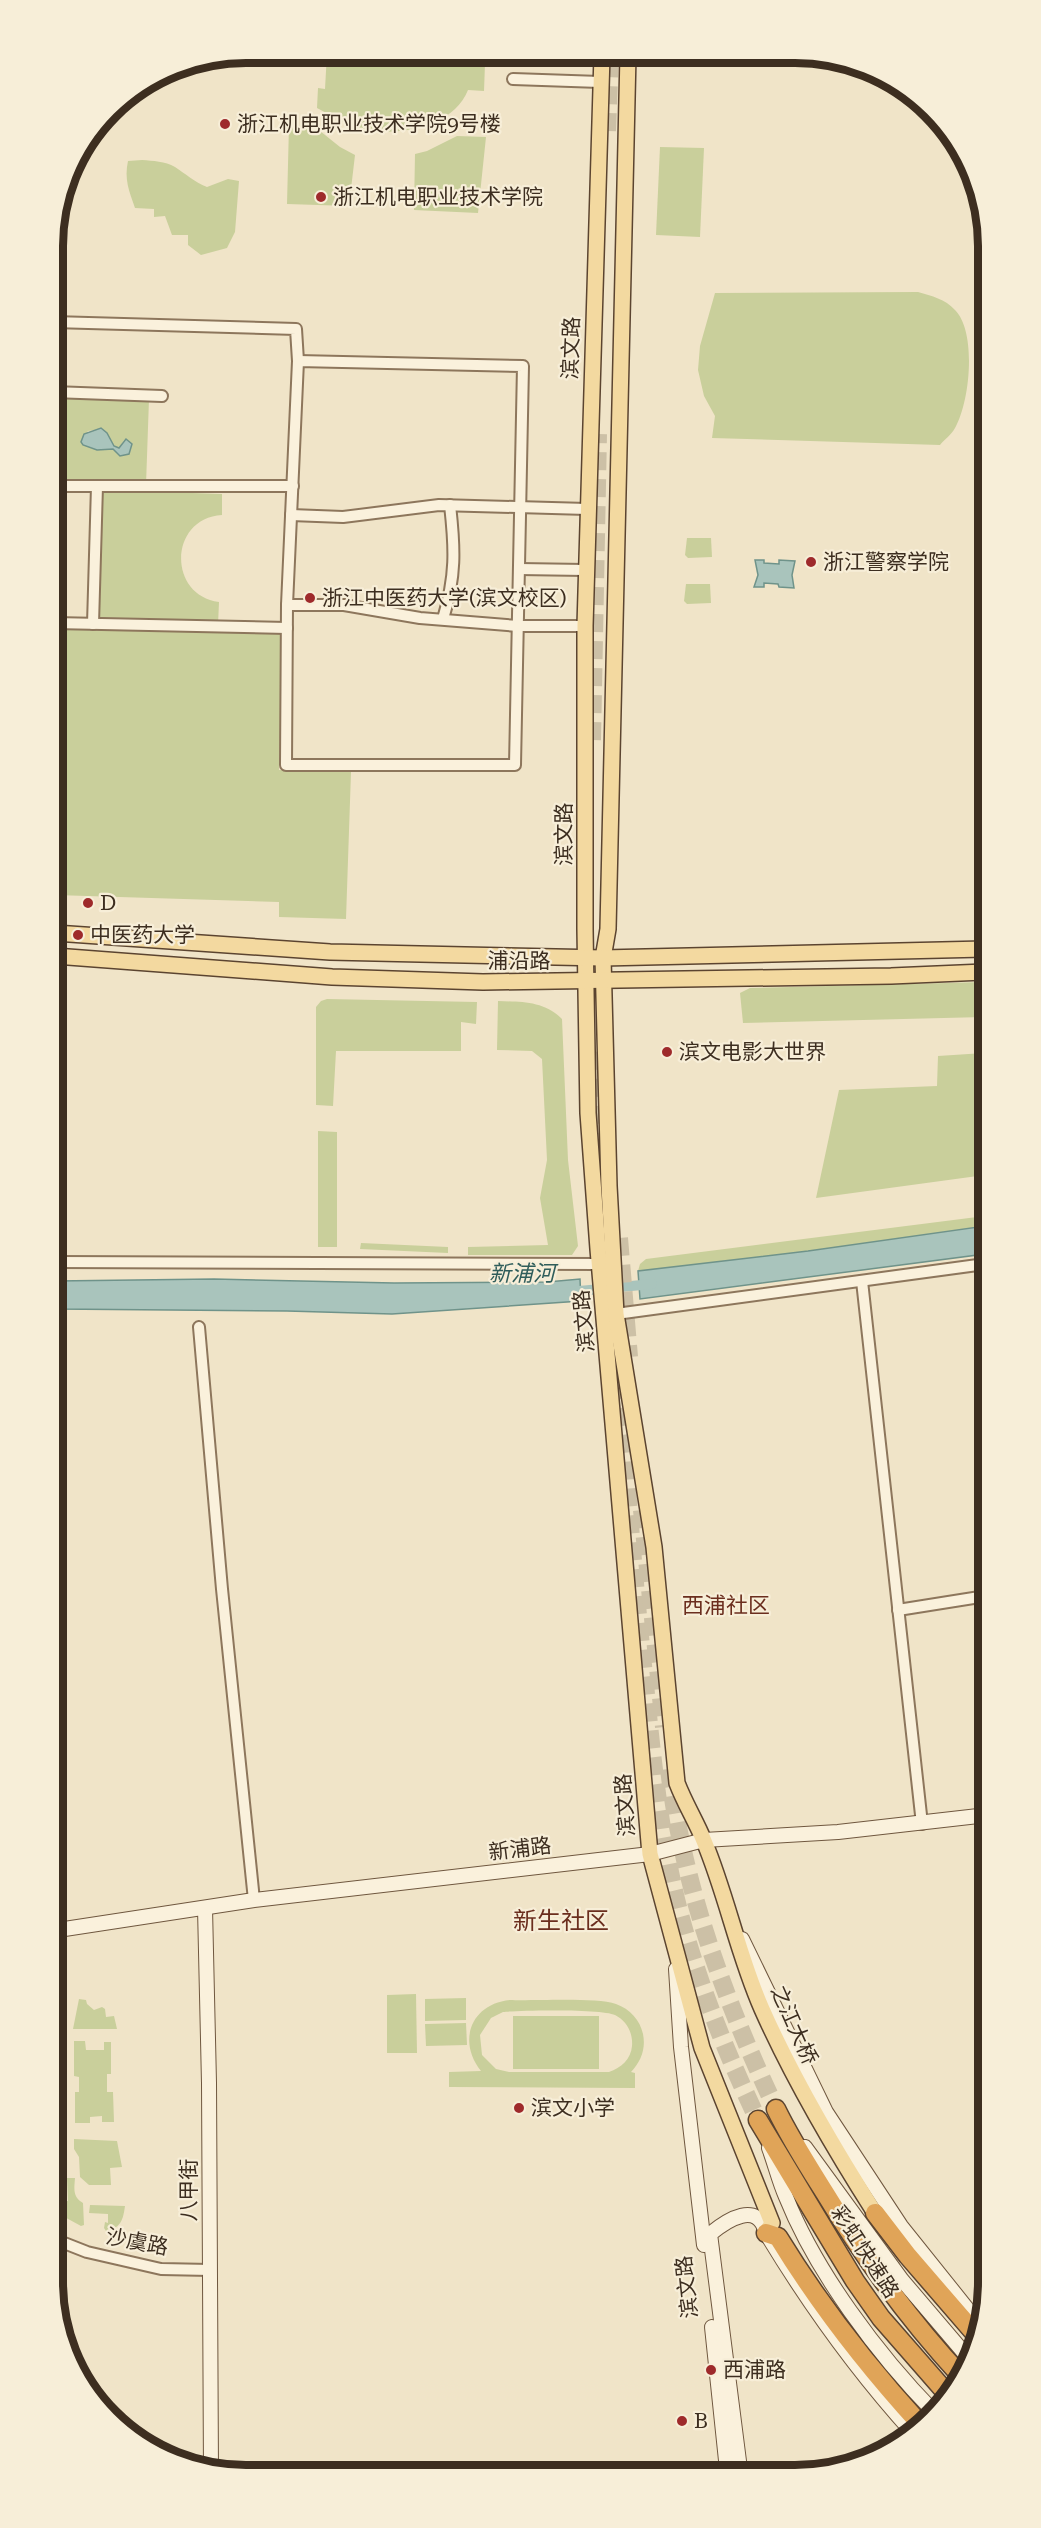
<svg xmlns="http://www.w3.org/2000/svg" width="1041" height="2528" viewBox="0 0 1041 2528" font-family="'Roboto Serif','Noto Sans SC',serif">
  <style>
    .green { fill: #c9cf9b; fill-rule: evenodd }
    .water { fill: #a9c4bc; stroke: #6f938a; stroke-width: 1.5 }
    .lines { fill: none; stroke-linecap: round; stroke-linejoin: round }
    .canal { stroke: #a9c4bc; stroke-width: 10 }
    .highway-tunnel { stroke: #ccc0a6; stroke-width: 18; stroke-dasharray: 18 9; stroke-linecap: butt }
    .street-casing { stroke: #8d765c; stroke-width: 14 }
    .secondary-casing { stroke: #6f573f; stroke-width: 16 }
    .primary-casing { stroke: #5b4430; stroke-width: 18 }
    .highway-casing { stroke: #5b4430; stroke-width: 21 }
    .street { stroke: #faf1dc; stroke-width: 10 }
    .secondary { stroke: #faf1dc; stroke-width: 14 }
    .primary { stroke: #f3d9a0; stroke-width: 15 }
    .highway { stroke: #e0a458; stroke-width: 18 }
    .poi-dot { fill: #9e2a2b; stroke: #f7eed8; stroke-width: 2 }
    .labels { text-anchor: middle; stroke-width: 4.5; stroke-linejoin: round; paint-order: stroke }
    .poi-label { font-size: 21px; fill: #3d2e20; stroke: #f7eed8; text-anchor: start }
    .street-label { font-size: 21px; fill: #3d2e20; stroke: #f7eed8 }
    .water-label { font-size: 22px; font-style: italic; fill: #2f5d5a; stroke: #f7eed8 }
    .neighbourhood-label { font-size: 22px; fill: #6b2e1e; stroke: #f7eed8 }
    .quarter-label { font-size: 24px; fill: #6b2e1e; stroke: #f7eed8 }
    .rim { fill: none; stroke: #3d2e20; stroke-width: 8 }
  </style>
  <rect width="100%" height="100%" fill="#f0e4c8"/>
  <g class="green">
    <path d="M327,53L466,54L470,64H485L484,91L468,90C454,126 402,136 368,130C350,128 333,116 317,108L318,88L325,89Z"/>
    <path d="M289,125L315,127L340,147L355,155L349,206L287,204Z"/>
    <path d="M457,136L486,137L478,213L414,210L415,154L427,151Z"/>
    <path d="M660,147L704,148L700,237L656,235Z"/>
    <path d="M142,160C153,161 165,161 175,167C186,174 194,182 207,187L228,179L239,181L235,232L227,248L201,255L188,245V235H172L165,216L154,217V209L135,208C129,191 124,179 128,161Z"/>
    <path d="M918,292C932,296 945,299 955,310C977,332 970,402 955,428C952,434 944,440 940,445L712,438L715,416L704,396L698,370L700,346L715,293Z"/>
    <path d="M53,396L149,399L146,485L54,482ZM96,430L114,446L119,448L124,440L120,456L113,449C101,447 90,452 81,441L88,431Z"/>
    <path d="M103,490L222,494V515C169,518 167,595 219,602L218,625L99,621Z"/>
    <path d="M687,538H711L712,557L688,558L685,555Z"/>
    <path d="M686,584H710L711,603L687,604L684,601Z"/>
    <path d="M54,626L283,633L279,770L351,772L346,919L279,917V902L55,895Z"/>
    <path d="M984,982V1017L743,1023L740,993L750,988Z"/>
    <path d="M327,999L477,1002L476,1024L461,1022V1051H336L333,1106L316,1105V1007L321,1001Z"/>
    <path d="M498,1001C522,1002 544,1001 562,1019L568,1160L578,1246L572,1255H468V1247L548,1245L540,1198L547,1160L542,1059L532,1051L497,1050Z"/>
    <path d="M984,1053L985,1175L816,1198L839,1090L937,1086L938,1056Z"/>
    <path d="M318,1131L337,1132V1247H318Z"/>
    <path d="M985,1216V1226L808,1251L638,1271L640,1264L646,1259Z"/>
    <path d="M361,1243L448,1247V1253L360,1249Z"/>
    <path d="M416,1994L417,2053H387V1995Z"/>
    <path d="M466,1998V2020L425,2021V1999Z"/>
    <path d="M79,1999L86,2000L87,2004L94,2010L102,2007L105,2009L106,2017L114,2016L117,2029H73Z"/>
    <path d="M510,2000C535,2001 596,1997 616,2004C630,2009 640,2020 643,2034C646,2049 641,2061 631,2072L635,2073V2088L449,2087V2072L481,2071C457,2041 471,2004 510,2000ZM503,2012C520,2010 603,2009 615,2015C627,2021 633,2033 632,2046C631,2059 621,2068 609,2072H509L496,2069L482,2055L480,2035L491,2018Z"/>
    <rect x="513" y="2016" width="86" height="53"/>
    <path d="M466,2023L467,2045L426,2046L425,2024Z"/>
    <path d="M74,2041H85L86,2050H104V2042H111V2074H107V2092H113L114,2122H102V2116L90,2117V2123H75V2092H79V2077L74,2076Z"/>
    <path d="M74,2139L117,2141L122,2167L110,2168L111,2185H89L80,2177L79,2157L74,2149Z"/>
    <path d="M67,2178H75C74,2190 73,2197 83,2203L84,2225L81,2226L59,2214V2202L68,2201Z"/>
    <path d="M90,2205L125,2206C123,2220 121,2228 106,2231L104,2228L105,2222L108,2223V2214L89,2213Z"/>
  </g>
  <g class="water">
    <path d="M101,428L107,433L114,446L119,448L126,439L132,444L129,454L120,456L113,449L97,450L83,445L81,442L84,434Z"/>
    <path d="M755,560H764V563L779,564V560L795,561L792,575L794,588L779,587L778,584L764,583V587H754L758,575Z"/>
    <path d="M985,1226V1254L640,1299L638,1271L808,1251Z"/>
    <path d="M214,1279L394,1283L547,1282L580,1279L581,1301L392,1314L287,1311L56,1309V1281Z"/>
  </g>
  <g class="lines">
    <path class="canal" d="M569,1292L652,1284"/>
    <g class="highway-tunnel">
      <path d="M607,131L610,55"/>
      <path d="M592,740L598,434"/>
      <path d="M593,1052L602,1168"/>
      <path d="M619,1238L629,1357"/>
      <path d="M617,1354C625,1464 633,1574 645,1684C652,1756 659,1828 676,1899C695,1976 724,2048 758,2120"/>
      <path d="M642,1510L664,1727"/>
      <path d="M669,1769C683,1888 725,2001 776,2109"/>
    </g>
    <g class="street-casing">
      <g id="street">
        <path d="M513,79L600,82"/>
        <path d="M53,322L296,329L298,361"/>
        <path d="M298,361L523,366L515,765H286L287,605Z"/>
        <path d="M53,392L162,396"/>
        <path d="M54,486H293"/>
        <path d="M291,515L343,517L439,505L587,509"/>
        <path d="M519,569L585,570"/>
        <path d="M287,605H344L420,618L518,626H585"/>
        <path d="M443,619C456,576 455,549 450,505"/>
        <path d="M54,623L287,628"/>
        <path d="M93,624L97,486"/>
        <path d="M56,1262L600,1264"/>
        <path d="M862,1281L922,1824"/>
        <path d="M616,1314L985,1264"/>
        <path d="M199,1327L222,1589L254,1900"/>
        <path d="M898,1610L986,1596"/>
        <path d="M59,2241L87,2252L161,2269L210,2270"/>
      </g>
    </g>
    <g class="secondary-casing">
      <g id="secondary">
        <path d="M205,1908L209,2083L211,2472"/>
        <path d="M58,1930L254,1900L650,1854L704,1840L838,1832L987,1815"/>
        <path d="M742,1939L826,2112L901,2226L981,2326"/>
        <path d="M676,1969L681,2047L704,2245"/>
        <path d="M805,2147L902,2280L971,2361"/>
        <path d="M769,2148C775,2164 779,2181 786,2197C816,2272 878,2355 935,2413"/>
        <path d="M712,2327L727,2470"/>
        <path d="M740,2469L710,2234C727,2220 758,2200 766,2233C810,2306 856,2370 913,2433"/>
      </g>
    </g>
    <g class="primary-casing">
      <g id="primary">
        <path d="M602,55L585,626V929L588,1113L598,1249L650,1854L702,2048L772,2223L766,2233"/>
        <path d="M628,55L608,929L603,958L609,1186L616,1314L654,1547L677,1783C685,1804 696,1821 704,1841C727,1896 738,1955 762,2009C794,2081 833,2147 875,2213"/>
        <path d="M55,933L330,952L603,958L984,949"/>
        <path d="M55,956L332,977L483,982L891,976L984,972"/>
      </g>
    </g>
    <g class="highway-casing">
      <g id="highway">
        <path d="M776,2109C790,2138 808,2166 825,2193C865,2259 909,2320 962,2377"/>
        <path d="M758,2120L855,2281L881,2318L950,2397"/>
        <path d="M875,2213L908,2256L978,2337"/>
        <path d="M766,2233L778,2237C819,2304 868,2367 921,2425"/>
      </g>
    </g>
    <use href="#street" class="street"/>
    <use href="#secondary" class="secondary"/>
    <use href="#primary" class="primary"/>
    <use href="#highway" class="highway"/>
  </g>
  <g class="poi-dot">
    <circle cx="225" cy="124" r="6"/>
    <circle cx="321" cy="197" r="6"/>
    <circle cx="811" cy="562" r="6"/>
    <circle cx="310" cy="598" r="6"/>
    <circle cx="88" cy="903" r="6"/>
    <circle cx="78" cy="935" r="6"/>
    <circle cx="667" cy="1052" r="6"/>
    <circle cx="519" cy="2108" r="6"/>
    <circle cx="711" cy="2370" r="6"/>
    <circle cx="682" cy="2421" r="6"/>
  </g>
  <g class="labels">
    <g class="poi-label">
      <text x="237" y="131">浙江机电职业技术学院9号楼</text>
      <text x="333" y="204">浙江机电职业技术学院</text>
      <text x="823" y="569">浙江警察学院</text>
      <text x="322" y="605">浙江中医药大学(滨文校区)</text>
      <text x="100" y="910">D</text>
      <text x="90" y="942">中医药大学</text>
      <text x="679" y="1059">滨文电影大世界</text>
      <text x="531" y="2115">滨文小学</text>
      <text x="723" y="2377">西浦路</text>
      <text x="694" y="2428">B</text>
    </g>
    <g class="street-label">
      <text transform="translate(571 348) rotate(-88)" y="7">滨文路</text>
      <text transform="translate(564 834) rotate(-90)" y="7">滨文路</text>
      <text x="519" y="968">浦沿路</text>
      <text transform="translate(584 1321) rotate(-95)" y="7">滨文路</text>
      <text transform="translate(625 1805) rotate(-94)" y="7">滨文路</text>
      <text transform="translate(520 1849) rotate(-7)" y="7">新浦路</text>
      <text transform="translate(794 2025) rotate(66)" y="7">之江大桥</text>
      <text transform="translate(189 2190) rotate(-90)" y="7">八甲街</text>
      <text transform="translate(137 2242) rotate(11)" y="7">沙虞路</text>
      <text transform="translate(865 2252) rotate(57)" y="7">彩虹快速路</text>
      <text transform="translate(687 2287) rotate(-96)" y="7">滨文路</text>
    </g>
    <g class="water-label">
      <text x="522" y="1281">新浦河</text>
    </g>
    <g class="neighbourhood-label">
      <text x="726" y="1613">西浦社区</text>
    </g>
    <g class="quarter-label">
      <text x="561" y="1929">新生社区</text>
    </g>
  </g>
  <path d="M0 0H1041V2528H0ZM246 63H795A183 183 0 0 1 978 246V2282A183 183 0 0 1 795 2465H246A183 183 0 0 1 63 2282V246A183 183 0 0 1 246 63Z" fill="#f7eed8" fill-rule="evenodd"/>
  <path class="rim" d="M246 63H795A183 183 0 0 1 978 246V2282A183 183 0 0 1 795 2465H246A183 183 0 0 1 63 2282V246A183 183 0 0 1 246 63Z"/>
</svg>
